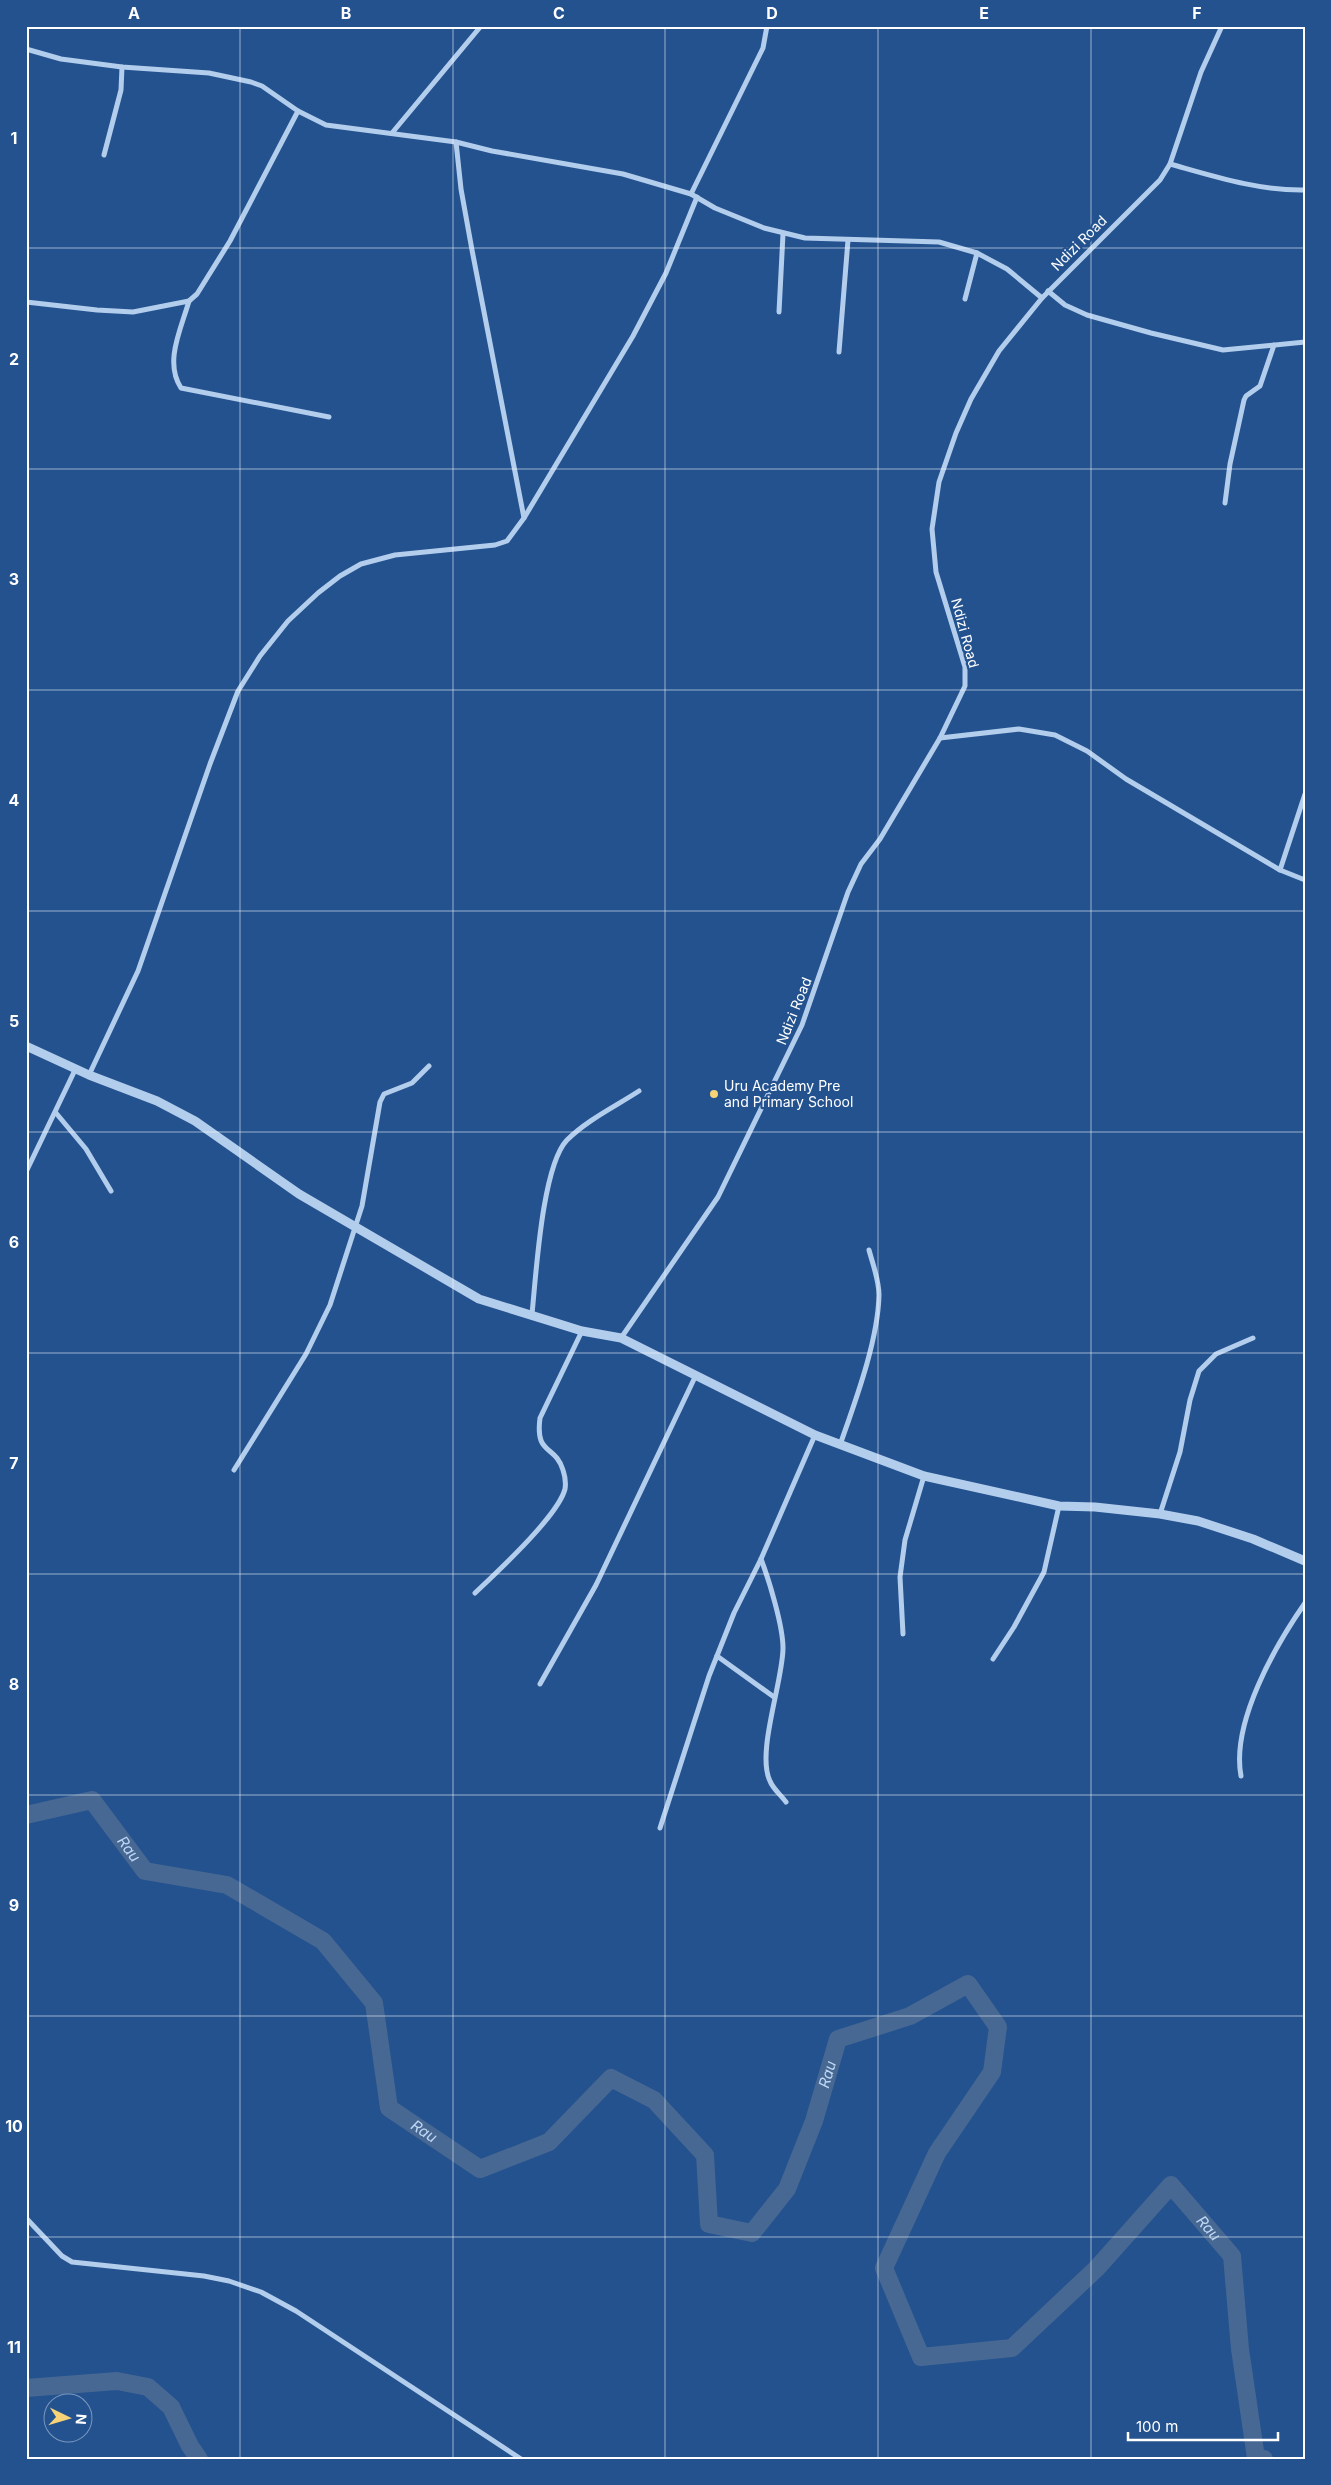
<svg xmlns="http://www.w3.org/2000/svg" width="1331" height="2485" viewBox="0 0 1331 2485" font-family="Inter,sans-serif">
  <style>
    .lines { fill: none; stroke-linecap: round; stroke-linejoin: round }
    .river { stroke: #476893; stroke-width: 18 }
    .minor { stroke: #b3cdec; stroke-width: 5 }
    .tertiary { stroke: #b3cdec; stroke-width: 9 }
    .grid { fill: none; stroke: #fff; stroke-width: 1; stroke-opacity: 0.55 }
    .poi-dot { fill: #f7d276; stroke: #23528f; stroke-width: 2 }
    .labels { text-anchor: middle; stroke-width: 4.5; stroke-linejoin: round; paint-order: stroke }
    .street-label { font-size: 14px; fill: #fff; stroke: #23528f }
    .poi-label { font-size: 14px; fill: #fff; stroke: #23528f; text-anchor: start }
    .water-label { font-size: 15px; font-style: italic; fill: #bfd7f3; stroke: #23528f }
    .neatline { fill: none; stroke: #fff; stroke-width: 2 }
    .grid-label { font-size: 16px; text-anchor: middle; font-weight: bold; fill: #fff }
  </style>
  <rect width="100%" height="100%" fill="#23528f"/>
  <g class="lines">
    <g class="river">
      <path id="s1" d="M26,1815L92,1800L145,1871L227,1885L323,1941L374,2003L389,2108L480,2169L549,2142L611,2078L654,2100L705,2155L709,2224L752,2233L787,2189L814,2121L838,2039L910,2016L968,1984L998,2027L992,2072L937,2153L884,2268L921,2357L1012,2348L1097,2268L1171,2185L1232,2256L1240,2349L1256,2458L1264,2459"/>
      <path d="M26,2388L117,2381L148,2387L171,2407L190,2446L199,2459"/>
    </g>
    <g class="minor">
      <path d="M26,49L61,59L122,67L209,73L251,82L262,86L298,111L326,125L456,142L492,151L623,174L691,194L715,208L764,228L805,238L939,242L977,253L1007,269L1042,298"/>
      <path d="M392,133L481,26"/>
      <path d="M456,142L461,189L472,250L524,518"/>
      <path d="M104,155L121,90L122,67"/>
      <path d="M1170,164C1213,176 1259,191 1305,190"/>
      <path d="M691,194L763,48L767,26"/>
      <path d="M1048,291L1065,305L1087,315L1151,333L1223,350L1305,342"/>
      <path d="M965,299L977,253"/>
      <path d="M189,301C181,329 164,362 181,388L329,417"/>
      <path d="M26,302L97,310L133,312L189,301L197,294L230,241L298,111"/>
      <path d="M779,312L783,234"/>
      <path d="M839,352L848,240"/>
      <path d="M1225,503L1230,464L1244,400L1246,396L1260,386L1274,345"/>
      <path d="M940,738L1019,729L1055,735L1087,751L1126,779L1280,870L1305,880"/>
      <path d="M1280,870L1305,794"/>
      <path d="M89,1075L138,971L210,764L238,691L260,656L288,621L318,593L340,576L361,564L395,555L495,545L507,541L524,518L633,336L666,273L697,197"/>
      <path d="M56,1113L86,1149L111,1191"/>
      <path d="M26,1172L76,1068"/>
      <path d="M532,1314C536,1276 542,1166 567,1140C587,1120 616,1106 639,1091"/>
      <path d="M621,1338L718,1197L802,1025L848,892L861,864L880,839L940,738L965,686V667L936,572L932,529L939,482L956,433L971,399L999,351L1042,298L1160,180L1170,164L1201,72L1222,26"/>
      <path d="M840,1445C855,1402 878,1341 879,1295C879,1280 873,1265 869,1250"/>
      <path d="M234,1470L306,1354L330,1305L362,1206L380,1102L384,1094L412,1083L429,1066"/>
      <path d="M1160,1514L1180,1452L1190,1400L1199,1371L1216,1354L1253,1338"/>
      <path d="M761,1559C769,1580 783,1626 783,1648C783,1681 756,1753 770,1781C773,1789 781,1795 786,1802"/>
      <path d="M475,1593C497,1572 558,1516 565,1489C566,1483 565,1476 563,1470C555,1444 535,1456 540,1418L582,1331"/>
      <path d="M903,1634L900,1577L905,1540L924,1476"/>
      <path d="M717,1656L774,1697"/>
      <path d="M993,1659L1014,1627L1044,1572L1059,1506"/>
      <path d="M540,1684L596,1585L696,1375"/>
      <path d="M1241,1776C1231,1723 1275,1646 1305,1603"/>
      <path d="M660,1828L709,1676L734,1613L761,1559L815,1435"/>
      <path d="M26,2218L62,2256L72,2262L204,2276L229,2281L261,2292L296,2311L521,2459"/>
    </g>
    <path class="tertiary" d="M26,1046L89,1075L157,1101L195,1121L299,1194L479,1299L582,1331L621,1338L815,1435L924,1476L1059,1506L1095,1507L1160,1514L1198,1521L1253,1539L1305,1561"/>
  </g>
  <path class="grid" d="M240,26V2459M453,26V2459M665,26V2459M878,26V2459M1091,26V2459M26,248H1305M26,469H1305M26,690H1305M26,911H1305M26,1132H1305M26,1353H1305M26,1574H1305M26,1795H1305M26,2016H1305M26,2237H1305"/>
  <circle class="poi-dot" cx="714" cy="1094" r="5"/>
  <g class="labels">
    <g class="street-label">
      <text transform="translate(1079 243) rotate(-45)" y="5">Ndizi Road</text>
      <text transform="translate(965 633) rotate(75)" y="5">Ndizi Road</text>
      <text transform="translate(794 1011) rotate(-68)" y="5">Ndizi Road</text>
    </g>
    <g class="poi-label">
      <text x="724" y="1091">Uru Academy Pre<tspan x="724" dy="16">and Primary School</tspan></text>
    </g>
    <g class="water-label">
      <text dy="5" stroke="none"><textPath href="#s1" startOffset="129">Rau</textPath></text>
      <text dy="5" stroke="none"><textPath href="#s1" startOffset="1224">Rau</textPath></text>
      <text dy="5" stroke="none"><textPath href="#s1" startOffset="579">Rau</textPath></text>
      <text dy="5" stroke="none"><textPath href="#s1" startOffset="2198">Rau</textPath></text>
    </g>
  </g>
  <rect width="1331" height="2485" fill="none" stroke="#23528f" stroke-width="55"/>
  <g transform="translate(68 2418) rotate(95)"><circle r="24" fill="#23528f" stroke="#7b97bc"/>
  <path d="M0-4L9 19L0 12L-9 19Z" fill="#f7d276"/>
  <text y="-8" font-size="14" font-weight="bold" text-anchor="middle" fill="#ffffff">N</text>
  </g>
  <path d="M1128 2432v8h150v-8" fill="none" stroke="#ffffff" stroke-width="2.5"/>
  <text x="1136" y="2432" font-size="15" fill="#ffffff" stroke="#23528f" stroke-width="4" paint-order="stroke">100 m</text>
  <rect x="28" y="28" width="1276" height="2430" class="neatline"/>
  <g class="grid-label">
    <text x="134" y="19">A</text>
    <text x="346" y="19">B</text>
    <text x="559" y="19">C</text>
    <text x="772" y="19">D</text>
    <text x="984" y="19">E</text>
    <text x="1197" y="19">F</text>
    <text x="14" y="144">1</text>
    <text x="14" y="365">2</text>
    <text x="14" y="585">3</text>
    <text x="14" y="806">4</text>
    <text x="14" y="1027">5</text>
    <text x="14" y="1248">6</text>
    <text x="14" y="1469">7</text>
    <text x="14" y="1690">8</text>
    <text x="14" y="1911">9</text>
    <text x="14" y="2132">10</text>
    <text x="14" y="2353">11</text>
  </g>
</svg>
